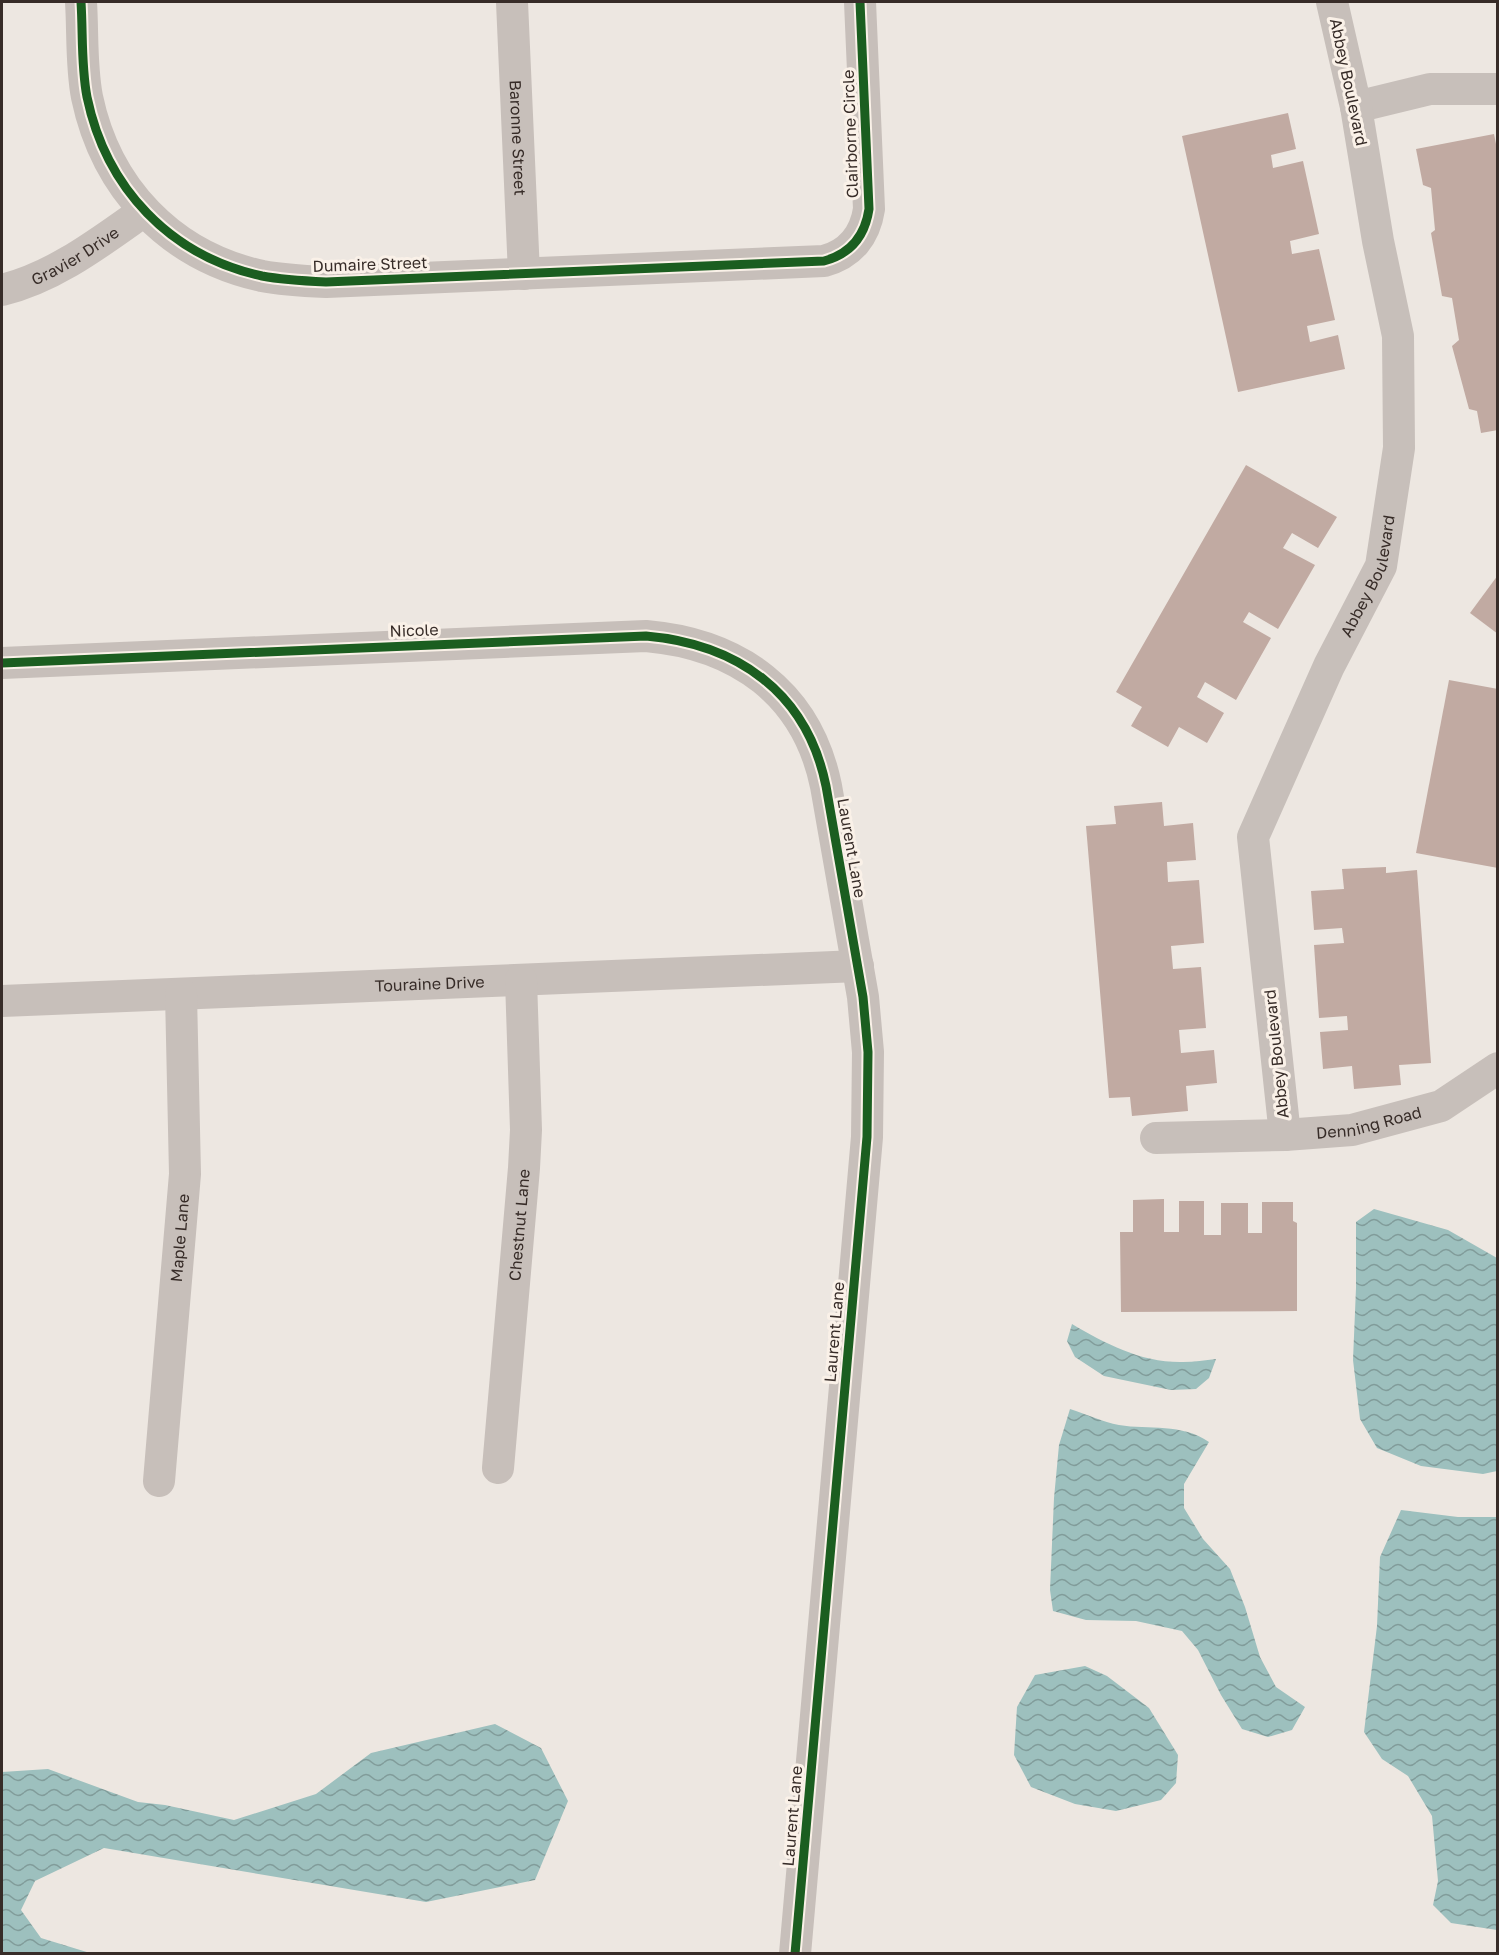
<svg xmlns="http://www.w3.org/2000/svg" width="1499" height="1955" viewBox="0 0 1499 1955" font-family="'Golos Text',sans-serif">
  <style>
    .water { fill: url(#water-waves) }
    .building { fill: #c1aaa2 }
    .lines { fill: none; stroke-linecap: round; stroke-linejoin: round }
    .street { stroke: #c7bfba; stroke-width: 32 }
    .cycleway-casing { stroke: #faf1e8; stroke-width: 13 }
    .cycleway { stroke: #1b5e20; stroke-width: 9 }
    .labels { text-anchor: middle; stroke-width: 6; stroke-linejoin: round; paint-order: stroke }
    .street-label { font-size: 16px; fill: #372c28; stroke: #faf1e8 }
  </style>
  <defs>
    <pattern id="water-waves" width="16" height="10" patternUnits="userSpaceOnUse" patternTransform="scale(1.5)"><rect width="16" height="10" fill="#9dc0be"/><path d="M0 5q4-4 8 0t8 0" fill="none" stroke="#819c9a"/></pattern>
  </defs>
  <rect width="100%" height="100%" fill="#ede7e1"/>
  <g class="water">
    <path d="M1374,1209L1448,1230L1497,1258V1471L1483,1474L1421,1466L1377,1448L1360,1419L1353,1360L1356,1288V1222Z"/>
    <path d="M1072,1324C1106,1344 1142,1363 1183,1362C1194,1362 1205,1360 1216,1359L1209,1378L1196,1389L1171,1390L1104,1376L1075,1357L1067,1341Z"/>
    <path d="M1070,1409C1086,1414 1103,1422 1119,1425C1149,1430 1182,1423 1209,1442L1184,1484V1508L1203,1539L1230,1569L1245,1607L1260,1657L1276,1687L1305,1707L1292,1730L1268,1737L1242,1729L1221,1695L1198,1650L1182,1631L1136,1621L1086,1620L1053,1611L1050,1590L1054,1498L1059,1445Z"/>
    <path d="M1401,1510L1458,1517H1497V1930L1451,1923L1433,1905L1438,1881L1432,1816L1408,1776L1382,1759L1364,1732L1377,1626L1380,1557Z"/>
    <path d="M1085,1666L1107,1676L1149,1708L1178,1755L1176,1783L1161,1800L1116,1811L1075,1804L1031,1787L1014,1755L1017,1707L1035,1675Z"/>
    <path d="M495,1724L541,1748L568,1801L535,1880L426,1902L104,1848L35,1881L21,1910L41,1938L90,1953H2V1772L48,1769L138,1802L165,1805L234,1820L316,1794L371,1753Z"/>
  </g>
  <g class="building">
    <path d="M1288,113L1296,149L1271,155L1273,168L1303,161L1319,234L1290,241L1292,254L1319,249L1335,320L1307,326L1310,342L1338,335L1345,369L1238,392L1182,136Z"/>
    <path d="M1494,134L1498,154V430L1481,433L1477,411L1469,409L1452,346L1459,340L1452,298L1442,296L1431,233L1435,230L1431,188L1423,185L1416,149Z"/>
    <path d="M1246,465L1337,517L1318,548L1292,533L1283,548L1315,565L1278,629L1249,612L1243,622L1271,638L1236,700L1205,682L1197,697L1224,713L1207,743L1179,727L1168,747L1131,726L1142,707L1116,692Z"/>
    <path d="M1498,575V634L1470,613Z"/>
    <path d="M1449,680L1498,689V868L1416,853Z"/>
    <path d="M1162,802L1164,826L1193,823L1196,860L1167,862L1168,882L1199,880L1204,943L1171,946L1173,969L1201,967L1206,1028L1179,1030L1181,1053L1214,1050L1217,1083L1186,1086L1188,1111L1132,1116L1130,1097L1109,1098L1086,826L1116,824L1114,806Z"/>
    <path d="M1386,867V873L1417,870L1431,1063L1399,1065L1401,1085L1354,1089L1352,1066L1323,1069L1320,1032L1348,1030L1347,1016L1319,1018L1314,945L1344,943L1342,928L1314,930L1311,891L1344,889L1342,869Z"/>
    <path d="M1164,1199V1232H1179V1201H1204V1235H1221V1203H1248V1233H1262V1202H1293V1221L1297,1223V1311L1121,1312L1120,1232H1133V1200Z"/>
  </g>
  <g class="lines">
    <g class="street">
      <path d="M81,2C83,33 81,66 87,97C106,188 170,256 262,276C283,280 304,281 326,282L824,261C850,254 865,236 869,209L860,2"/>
      <path id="s1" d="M512,2L524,274"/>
      <path d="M1356,107L1430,89H1498"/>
      <path id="s2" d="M2,290C55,277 100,242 144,211"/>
      <path d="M2,663L646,636C738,644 807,693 826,786L863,997L868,1052L867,1137L795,1954"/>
      <path id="s3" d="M2,1001L858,966"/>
      <path id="s4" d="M1285,1135L1253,837L1329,666L1381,566L1399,448L1398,336L1378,241L1356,107L1332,2"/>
      <path id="s5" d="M1156,1138L1285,1135L1352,1130L1441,1106L1498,1068"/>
      <path id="s6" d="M498,1468L524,1168L526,1130L521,980"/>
      <path id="s7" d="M159,1481L185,1174L181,994"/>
    </g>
    <g class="cycleway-casing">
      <g id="cycleway">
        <path d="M81,2C83,33 81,66 87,97C106,188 170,256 262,276C283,280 304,281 326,282L824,261C850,254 865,236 869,209L860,2"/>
        <path d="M2,663L646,636C738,644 807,693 826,786L863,997L868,1052L867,1137L795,1954"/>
      </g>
    </g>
    <use href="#cycleway" class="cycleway"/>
  </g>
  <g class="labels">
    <g class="street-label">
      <text transform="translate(1349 82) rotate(78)" y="6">Abbey Boulevard</text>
      <text transform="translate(850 134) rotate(-92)" y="6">Clairborne Circle</text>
      <text dy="6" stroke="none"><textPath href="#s1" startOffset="136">Baronne Street</textPath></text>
      <text dy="6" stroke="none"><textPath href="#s2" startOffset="81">Gravier Drive</textPath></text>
      <text transform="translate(370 264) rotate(-2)" y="6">Dumaire Street</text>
      <text dy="6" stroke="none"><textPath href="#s4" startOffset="586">Abbey Boulevard</textPath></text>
      <text transform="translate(414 630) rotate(-2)" y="6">Nicole</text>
      <text transform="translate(852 848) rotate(80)" y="6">Laurent Lane</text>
      <text dy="6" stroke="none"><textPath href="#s3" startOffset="428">Touraine Drive</textPath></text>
      <text transform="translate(1276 1054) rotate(-96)" y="6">Abbey Boulevard</text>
      <text dy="6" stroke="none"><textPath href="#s5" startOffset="214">Denning Road</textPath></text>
      <text dy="6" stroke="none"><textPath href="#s6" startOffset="244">Chestnut Lane</textPath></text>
      <text dy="6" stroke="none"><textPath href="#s7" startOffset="244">Maple Lane</textPath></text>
      <text transform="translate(834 1332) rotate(-85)" y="6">Laurent Lane</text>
      <text transform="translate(792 1816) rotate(-85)" y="6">Laurent Lane</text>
    </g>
  </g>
  <rect width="1499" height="1955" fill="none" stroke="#372c28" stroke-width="6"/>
</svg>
